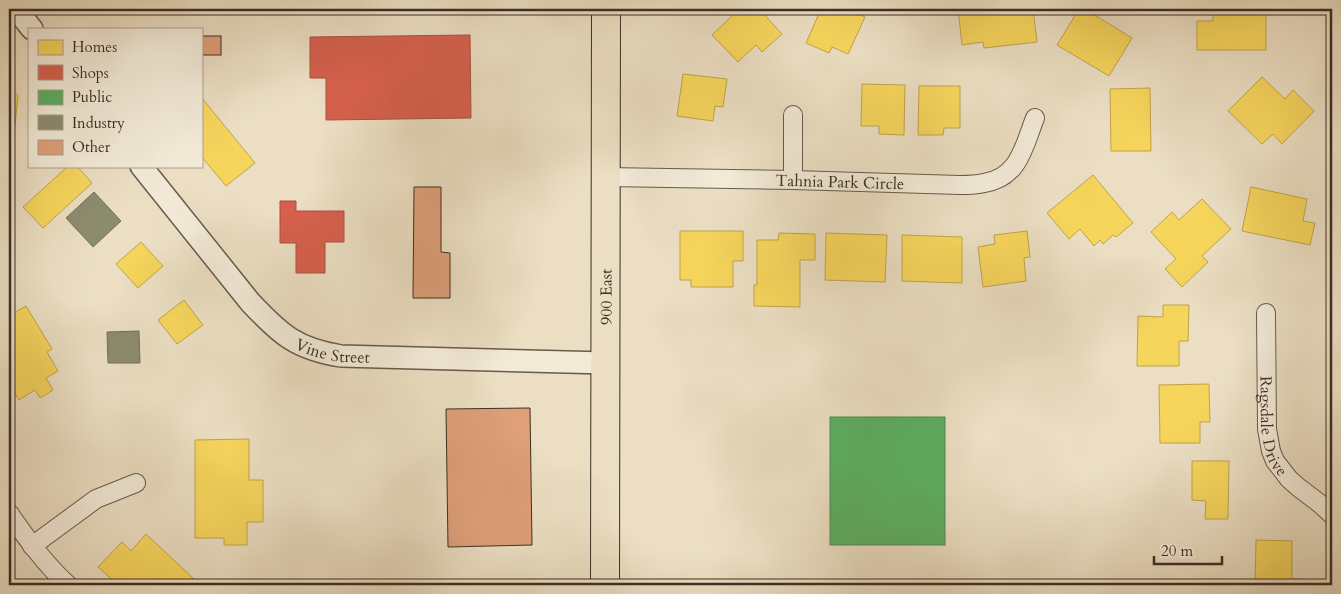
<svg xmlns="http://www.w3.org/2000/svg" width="1341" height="594" viewBox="0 0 1341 594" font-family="Cardo,serif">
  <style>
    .homes { fill: #f6d55c; stroke: #bea34b }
    .shops { fill: #d6604d; stroke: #a85141 }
    .public { fill: #5aae61; stroke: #51884f }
    .industry { fill: #8c8c6e; stroke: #747058 }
    .building { fill: #de9f79; stroke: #3b2f24 }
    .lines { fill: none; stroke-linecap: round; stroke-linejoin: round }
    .minor-casing { stroke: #675b4c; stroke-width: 20 }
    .tertiary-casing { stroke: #675b4c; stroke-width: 24 }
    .primary-casing { stroke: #3b2f24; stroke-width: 30 }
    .minor { stroke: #f2ead7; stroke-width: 18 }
    .tertiary { stroke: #f2ead7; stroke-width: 21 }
    .primary { stroke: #ebdec2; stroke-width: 28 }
    .labels { text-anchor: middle; stroke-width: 5; stroke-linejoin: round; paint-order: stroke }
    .street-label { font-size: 16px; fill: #3b2f24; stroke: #f2ead7 }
  </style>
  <rect width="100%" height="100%" fill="#ebdec2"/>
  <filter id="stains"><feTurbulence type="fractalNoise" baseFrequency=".004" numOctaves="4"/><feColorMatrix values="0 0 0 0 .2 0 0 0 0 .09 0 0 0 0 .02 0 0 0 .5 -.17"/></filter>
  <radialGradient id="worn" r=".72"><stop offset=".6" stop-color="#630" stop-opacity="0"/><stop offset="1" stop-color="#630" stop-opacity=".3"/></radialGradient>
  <g class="homes">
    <path d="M739,9H759L782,34L762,52L756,45L738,62L712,35Z"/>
    <path d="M821,9H847L865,17L848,54L832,47L829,53L806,43Z"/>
    <path d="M958,9H1033L1037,42L984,48L983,42L962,45Z"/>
    <path d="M1079,9H1085L1132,38L1109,76L1057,45Z"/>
    <path d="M1230,9H1266V50H1197V21H1213V12H1230Z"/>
    <path d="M683,74L727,79L723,107L715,106L713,121L677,116Z"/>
    <path d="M1262,77L1285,99L1293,90L1314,111L1282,144L1273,134L1262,144L1228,111Z"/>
    <path d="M862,84L905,85L904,135L879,134V126H861Z"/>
    <path d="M9,85L18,96L11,164H9Z"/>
    <path d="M919,86H960V128H944L943,135H918Z"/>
    <path d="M1150,88L1151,151H1111L1110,89Z"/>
    <path d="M201,97L255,163L226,186L201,156Z"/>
    <path d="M68,166H77L92,183L43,228L23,207Z"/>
    <path d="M1093,175L1133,223L1116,237L1113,235L1103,244L1100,240L1094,246L1080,229L1069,239L1047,213Z"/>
    <path d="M1251,187L1307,199L1303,221L1315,223L1310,245L1242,231Z"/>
    <path d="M1202,199L1231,229L1202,256L1208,262L1182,287L1165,269L1176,259L1151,232L1172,212L1179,220Z"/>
    <path d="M680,231H743V261H733V287H691V280H680Z"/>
    <path d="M1027,231L1030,257L1024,258L1026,281L983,287L978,247L995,244L994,235Z"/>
    <path d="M779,233L815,234V260H800V307L754,306V285H757V240H778Z"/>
    <path d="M826,233L887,235L885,282L825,280Z"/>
    <path d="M902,235L962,237V283L902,281Z"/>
    <path d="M141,242L163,266L138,288L116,264Z"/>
    <path d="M184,300L203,325L177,344L158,320Z"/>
    <path d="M1163,305H1189L1188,341H1179V366H1137L1138,316L1163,317Z"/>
    <path d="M26,306L52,349L47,352L58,371L46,378L53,390L40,398L35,390L19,400L9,383V312L10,315Z"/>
    <path d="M1209,384L1210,422H1200V443H1160L1159,385Z"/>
    <path d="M249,439V480H263V522H247V545H224V538H195V440Z"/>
    <path d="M1192,461H1229L1228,519H1205L1206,501L1192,500Z"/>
    <path d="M146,534L194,579L188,585H118L98,567L122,542L131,551Z"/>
    <path d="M1256,540L1292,541V579H1300V585H1255Z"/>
  </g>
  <g class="shops">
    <path d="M470,35L471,118L326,120V78H310V37Z"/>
    <path d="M280,201H296V211H344V242H325V273H296V243H280Z"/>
  </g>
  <rect class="public" x="830" y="417" width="115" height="128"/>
  <g class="industry">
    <path d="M94,192L121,221L93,247L66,218Z"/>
    <path d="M139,331L140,363H108L107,332Z"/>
  </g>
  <g class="building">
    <rect x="201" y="36" width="20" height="19"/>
    <path d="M414,187H441V252L450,253V298H413Z"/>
    <path d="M530,408L532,545L448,547L446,409Z"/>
  </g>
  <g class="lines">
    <g class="minor-casing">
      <g id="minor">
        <path d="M793,115V180"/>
        <path id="s1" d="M606,177L793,180L960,185C968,185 976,185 984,183C1019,178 1024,146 1035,118"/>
        <path id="s2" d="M1266,313L1267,429L1271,451L1275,461L1289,479L1298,487L1319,503L1332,515"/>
        <path d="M9,513C27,539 45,564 68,585"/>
        <path d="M32,546L96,499L136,483"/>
      </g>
    </g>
    <g class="tertiary-casing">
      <g id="tertiary">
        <path d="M16,9L32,29"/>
        <path id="s3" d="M141,166L250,302C280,334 296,349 341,356L606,363"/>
      </g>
    </g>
    <g class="primary-casing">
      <g id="primary">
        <path id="s4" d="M605,585L606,9"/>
      </g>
    </g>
    <use href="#minor" class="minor"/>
    <use href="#tertiary" class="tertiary"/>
    <use href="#primary" class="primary"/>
  </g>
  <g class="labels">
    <g class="street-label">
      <text dy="6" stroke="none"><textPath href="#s1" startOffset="234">Tahnia Park Circle</textPath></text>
      <text dy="6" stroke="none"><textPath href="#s4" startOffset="288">900 East</textPath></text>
      <text dy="6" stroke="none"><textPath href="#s3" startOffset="274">Vine Street</textPath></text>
      <text dy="6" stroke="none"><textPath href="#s2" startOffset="114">Ragsdale Drive</textPath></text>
    </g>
  </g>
  <rect width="1341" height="594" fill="none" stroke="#ebdec2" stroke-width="30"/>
  <rect x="10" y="10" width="1321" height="574" fill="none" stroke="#3b2f24" stroke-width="2.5"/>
  <rect x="15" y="15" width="1311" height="564" fill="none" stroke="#3b2f24"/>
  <rect x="28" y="28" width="175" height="140" fill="#f2ead7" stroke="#a99f8f"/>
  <rect x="38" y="40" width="25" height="15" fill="#f6d55c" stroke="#a99f8f"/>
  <text x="72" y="52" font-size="15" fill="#3b2f24">Homes</text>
  <rect x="38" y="65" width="25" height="15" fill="#d6604d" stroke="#a99f8f"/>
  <text x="72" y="78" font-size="15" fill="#3b2f24">Shops</text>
  <rect x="38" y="90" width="25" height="15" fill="#5aae61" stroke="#a99f8f"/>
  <text x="72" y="102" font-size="15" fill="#3b2f24">Public</text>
  <rect x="38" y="115" width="25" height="15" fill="#8c8c6e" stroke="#a99f8f"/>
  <text x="72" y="128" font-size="15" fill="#3b2f24">Industry</text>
  <rect x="38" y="140" width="25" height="15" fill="#de9f79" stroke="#a99f8f"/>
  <text x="72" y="152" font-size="15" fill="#3b2f24">Other</text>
  <path d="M1154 556v8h68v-8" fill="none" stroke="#3b2f24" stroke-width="2.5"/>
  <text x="1161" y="556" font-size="15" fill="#3b2f24" stroke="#f2ead7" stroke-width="4" paint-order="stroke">20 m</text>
  <rect width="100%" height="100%" filter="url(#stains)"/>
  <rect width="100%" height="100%" fill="url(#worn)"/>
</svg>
